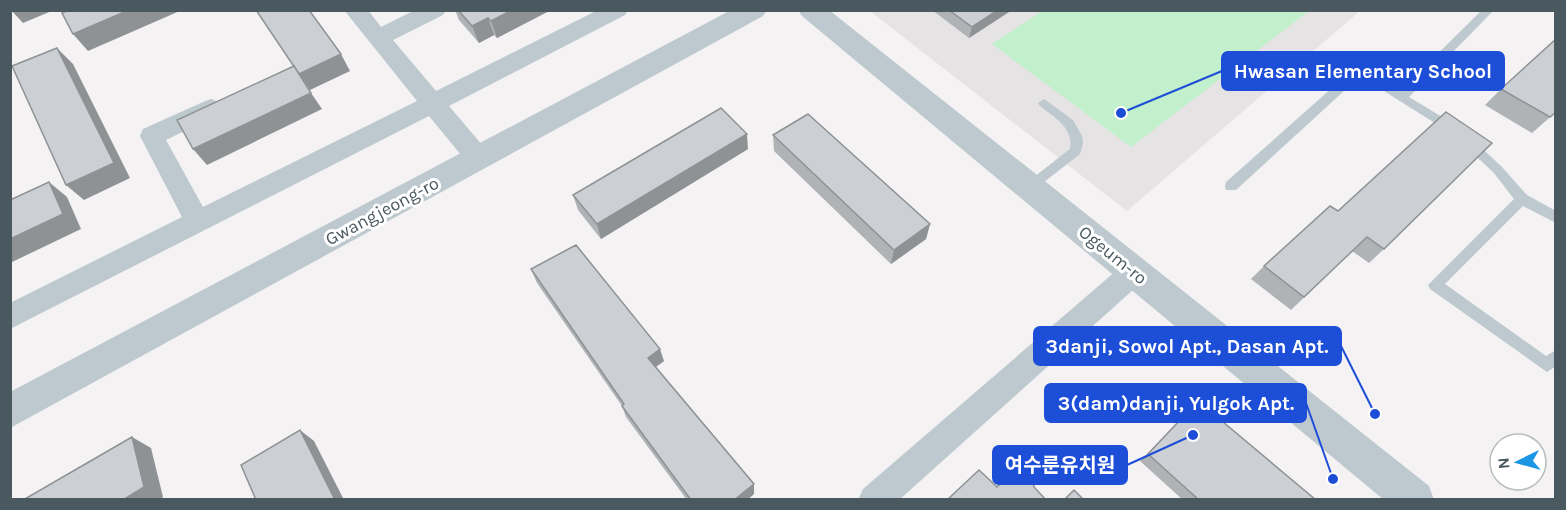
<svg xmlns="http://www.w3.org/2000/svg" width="1566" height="510" viewBox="0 0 1566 510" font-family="Karla,'Noto Sans KR',sans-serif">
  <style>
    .education { fill: #e5e3e4 }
    .green { fill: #c2f0cc }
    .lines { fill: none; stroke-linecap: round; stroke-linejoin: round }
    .service { fill: #bdc9ce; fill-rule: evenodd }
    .minor { fill: #bdc9ce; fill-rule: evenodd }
    .tertiary { fill: #bdc9ce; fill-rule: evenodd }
    .wall { fill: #afb3b6 }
    .shaded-wall { fill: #8f9294 }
    .building { fill: #ccd0d4; stroke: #8f9294; stroke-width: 1.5 }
    .labels { text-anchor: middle; stroke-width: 6; stroke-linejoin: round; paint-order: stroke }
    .street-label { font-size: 18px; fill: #49595f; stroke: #fff }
    .leader { fill: none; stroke: #1d4ed8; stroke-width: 2 }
    .callout-dot { fill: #1d4ed8; stroke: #fff; stroke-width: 2 }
    .callout { fill: #1d4ed8; stroke: #1d4ed8; stroke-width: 2 }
    .callout-label { font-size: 20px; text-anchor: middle; font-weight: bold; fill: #fff }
  </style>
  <rect width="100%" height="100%" fill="#f4f2f2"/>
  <path class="education" d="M870,11H1360L1127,211Z"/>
  <path class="green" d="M1044,10H1309V11L1131,147L992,44Z"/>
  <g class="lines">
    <g class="service">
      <path d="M1482,10H1494L1409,97L1457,126L1459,129L1457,132H1449L1373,84L1357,79L1236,190H1226L1225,186L1226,182L1351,71L1355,70L1381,78L1400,91Z"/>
      <path d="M1044,99L1073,120L1082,136L1083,143L1080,154L1030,193L1024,188L1025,184L1070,149C1074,128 1054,117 1040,106L1038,103Z"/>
      <path d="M1468,137L1472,139L1502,167L1527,195L1556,211V223L1523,206L1445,284L1546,356L1556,350V366L1547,372L1430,289L1428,285L1514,199L1494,173L1464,145L1462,142L1464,139Z"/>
    </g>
    <g class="minor">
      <path d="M344,10H368L381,27L415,10H446L443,15L393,40L436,91L598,10H628L625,15L449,106L488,152L492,159L488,166L479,169L470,166L429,116L10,329V303L182,217L140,136L143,129L203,102L211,99L219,102L223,108L219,114L166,140L203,207L417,101Z"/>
      <path d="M1134,260L1144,264L1148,272L1144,280L899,500H858L863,489L1124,264Z"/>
    </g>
    <g class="tertiary">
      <path d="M731,10H767L763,16L10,428V392Z"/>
      <path d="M798,10H829L1429,486L1434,500H1384L802,16Z"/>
    </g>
  </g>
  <g class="wall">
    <path d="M455,10H551L497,38L494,35L479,43L459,20Z"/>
    <path d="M932,10H1012L969,38Z"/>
    <path d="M1501,89L1556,112L1532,133L1485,105Z"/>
    <path d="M773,135L930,224L926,239L891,264L774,151Z"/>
    <path d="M748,149L601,239L578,210L573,195Z"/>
    <path d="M1330,206L1384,249L1369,263L1352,251L1291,310L1251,279L1264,266Z"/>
    <path d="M531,269L664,361L656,367L754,494L747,500H687L626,417L622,406L537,283Z"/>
    <path d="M1191,409L1316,500H1183L1140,461Z"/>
  </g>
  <g class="shaded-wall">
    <path d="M11,10H54L23,23Z"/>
    <path d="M129,10H182L88,51L73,34Z"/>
    <path d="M512,10H551L497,38L491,21Z"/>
    <path d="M998,10H1012L969,38L972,27Z"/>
    <path d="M488,18L494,35L479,43L472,26Z"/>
    <path d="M57,48L73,64L130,178L84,200L66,185Z"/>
    <path d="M341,54L350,71L310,90L299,74Z"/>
    <path d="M311,93L322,109L207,165L193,149Z"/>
    <path d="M747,134L748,149L601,239L597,224Z"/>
    <path d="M49,182L67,197L81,229L10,263V239Z"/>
    <path d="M930,224L926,239L891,264L894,250Z"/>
    <path d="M660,349L664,361L651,370L648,358Z"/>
    <path d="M300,430L314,441L344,500H335Z"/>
    <path d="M132,437L151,448L163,497L159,500H123Z"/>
    <path d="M754,484V494L747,500H734Z"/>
  </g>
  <g class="building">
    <path d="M69,10H129L73,34L62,13Z"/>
    <path d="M256,10H309L341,54L299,74Z"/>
    <path d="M458,10H512L491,21L488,18L472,26Z"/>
    <path d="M949,10H998L972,27Z"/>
    <path d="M1556,39V112L1550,117L1501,89Z"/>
    <path d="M57,48L114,163L66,185L12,66Z"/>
    <path d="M294,66L311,93L193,149L177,120Z"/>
    <path d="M721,108L747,134L597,224L573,195Z"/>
    <path d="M1446,112L1492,143L1384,249L1367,237L1304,297L1264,266L1330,206L1338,211Z"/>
    <path d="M808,114L930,224L894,250L773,135Z"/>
    <path d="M49,182L63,214L10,239V200Z"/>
    <path d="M576,245L660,349L648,358L754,484L734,500H691L622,406L624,404L531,269Z"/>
    <path d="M1198,401L1316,500H1199L1148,454Z"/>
    <path d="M300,430L335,500H256L241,465Z"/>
    <path d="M132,437L144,487L123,500H23Z"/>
    <path d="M1020,465L1032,477L1034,487L1046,500H947L979,470L997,487Z"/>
    <path d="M1074,490L1084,500H1064Z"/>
  </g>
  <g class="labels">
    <g class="street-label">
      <text transform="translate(382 211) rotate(-28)" y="6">Gwangjeong-ro</text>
      <text transform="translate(1113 255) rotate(39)" y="6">Ogeum-ro</text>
    </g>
  </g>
  <path class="leader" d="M1121 113L1222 71M1375 414L1341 346M1333 479L1306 403M1193 435L1127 465"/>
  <g class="callout-dot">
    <circle cx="1121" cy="113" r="6"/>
    <circle cx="1375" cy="414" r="6"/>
    <circle cx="1333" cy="479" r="6"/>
    <circle cx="1193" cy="435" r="6"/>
  </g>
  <g class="callout">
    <rect x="1222" y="52" width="282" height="38" rx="6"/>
    <rect x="1034" y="327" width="307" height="38" rx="6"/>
    <rect x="1045" y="384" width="261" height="38" rx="6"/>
    <rect x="993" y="446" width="134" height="38" rx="6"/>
  </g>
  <g class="callout-label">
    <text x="1363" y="78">Hwasan Elementary School</text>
    <text x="1187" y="353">3danji, Sowol Apt., Dasan Apt.</text>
    <text x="1176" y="410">3(dam)danji, Yulgok Apt.</text>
    <text x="1060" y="472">여수룬유치원</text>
  </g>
  <rect width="1566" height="510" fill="none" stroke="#49595f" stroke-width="24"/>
  <g transform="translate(1518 462) rotate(265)"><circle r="28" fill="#ffffff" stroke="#b6bdbf" stroke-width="1.5"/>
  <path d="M0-4.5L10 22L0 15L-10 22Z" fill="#1b96e4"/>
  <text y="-9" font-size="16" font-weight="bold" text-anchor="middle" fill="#49595f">N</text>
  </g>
</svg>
